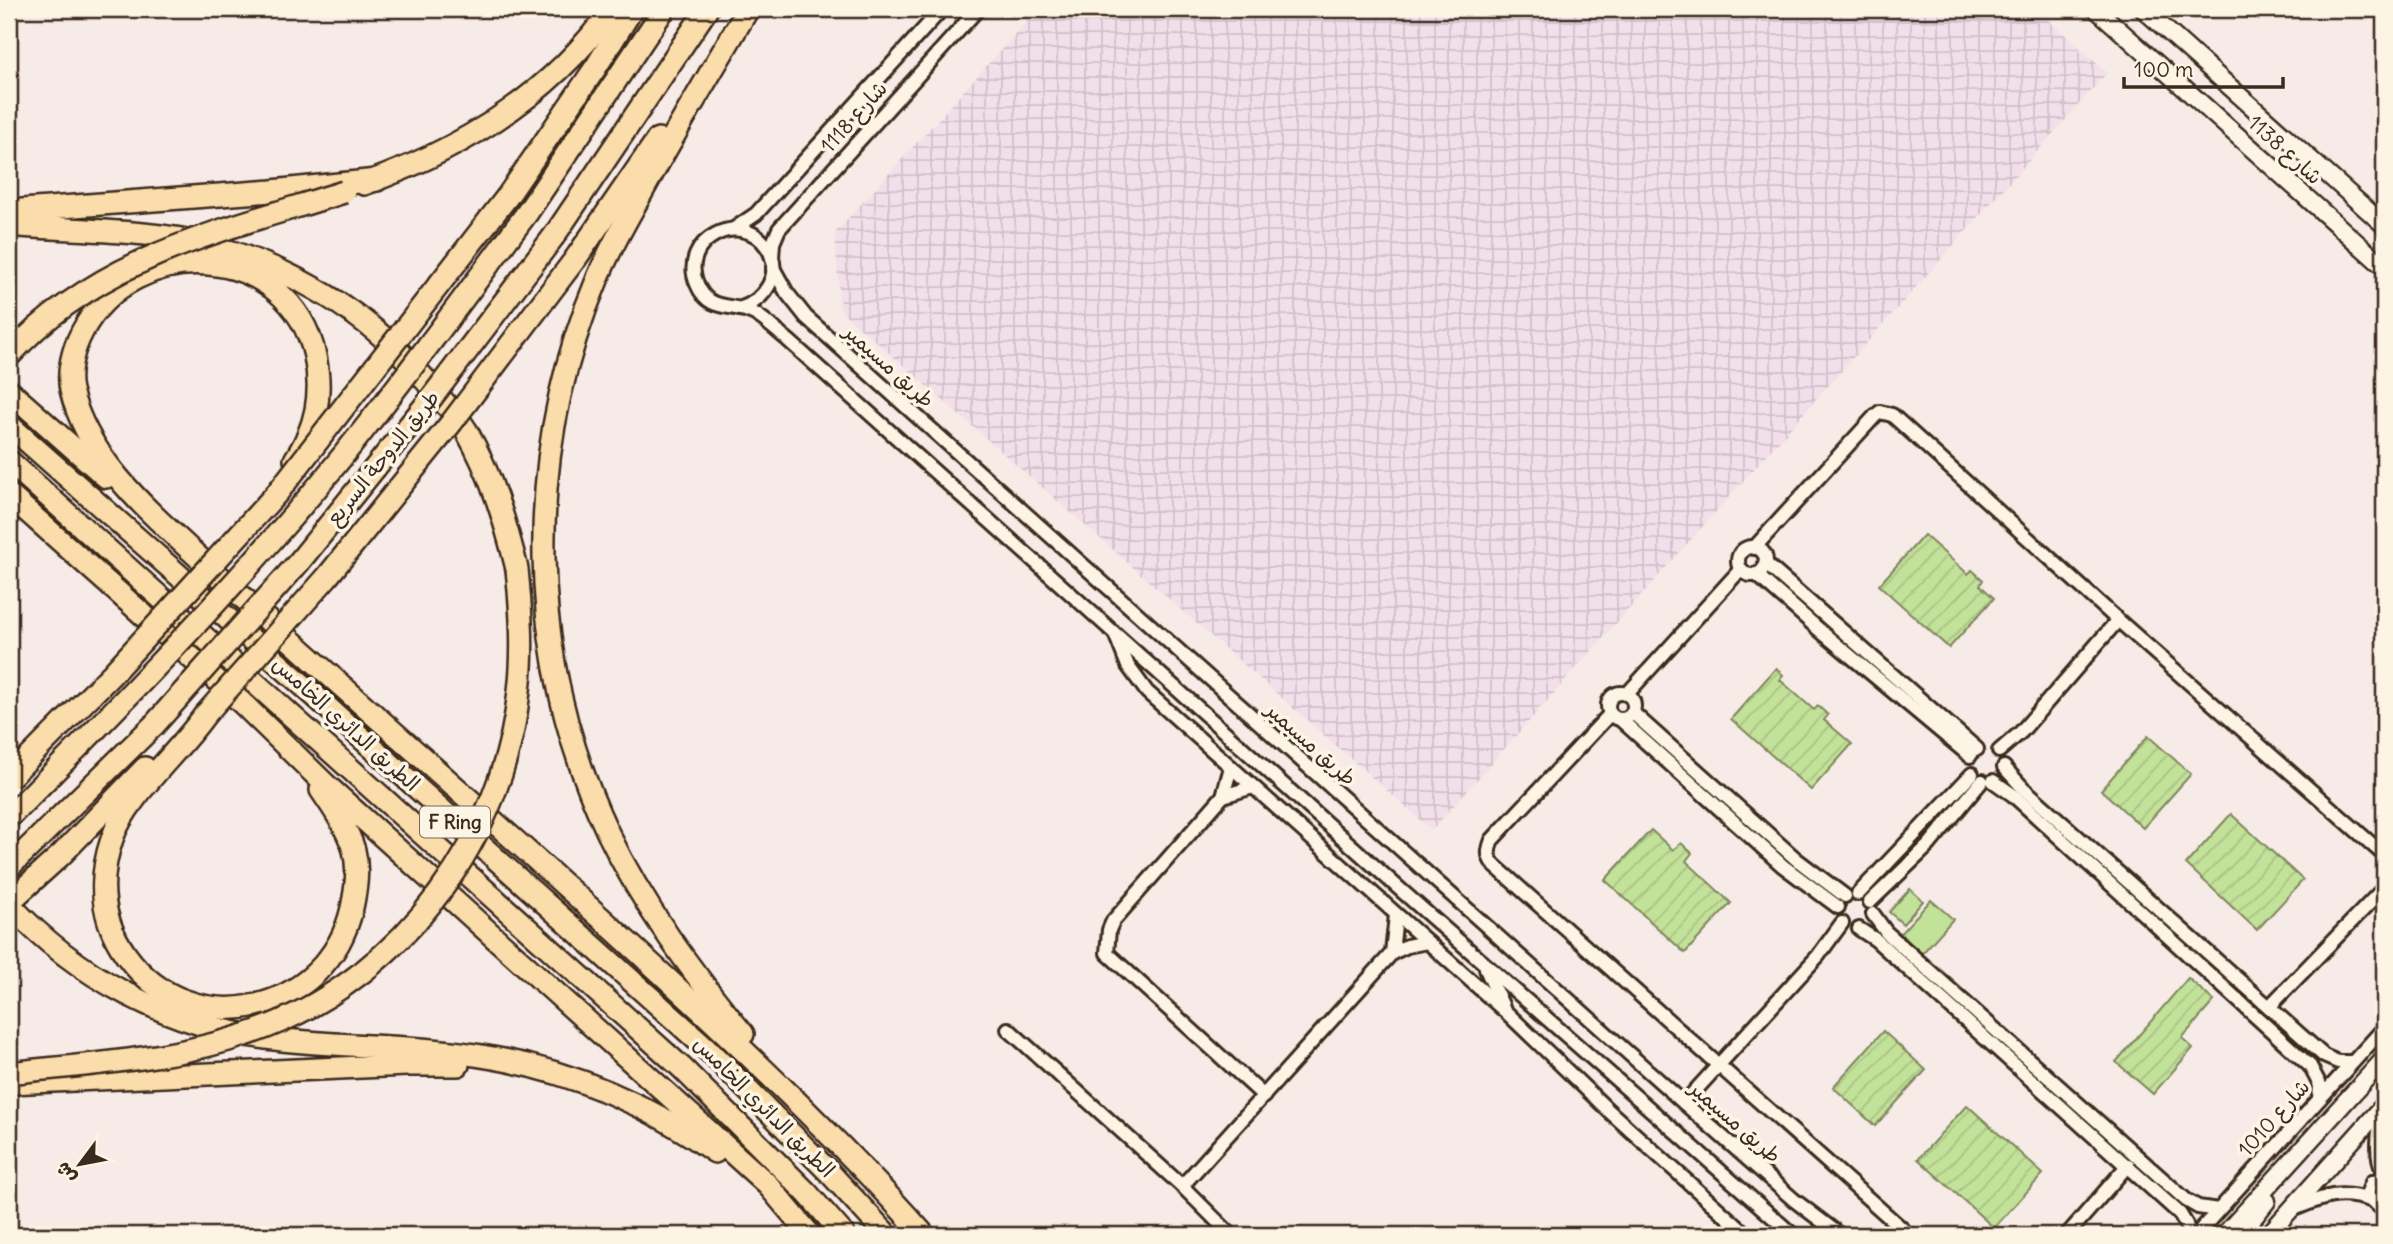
<svg xmlns="http://www.w3.org/2000/svg" width="2393" height="1244" viewBox="0 0 2393 1244" font-family="Delius,'Playpen Sans Arabic',sans-serif">
  <style>
    .industrial { fill: url(#industrial-grid) }
    .garden { fill: url(#garden-furrows); stroke: #7e865c; stroke-width: 2 }
    .pitch { fill: #c2e199; stroke: #7e865c; stroke-width: 2 }
    .lines { fill: none; stroke-linecap: round; stroke-linejoin: round }
    .street-casing { stroke: #3b2a1e; stroke-width: 18 }
    .secondary-casing { stroke: #3b2a1e; stroke-width: 21 }
    .highway-casing { stroke: #3b2a1e; stroke-width: 26 }
    .street { stroke: #fcf5e5; stroke-width: 12 }
    .secondary { stroke: #fcf5e5; stroke-width: 16 }
    .highway { stroke: #fbddab; stroke-width: 21 }
    .highway-bridge-casing { stroke: #3b2a1e; stroke-width: 26; stroke-linecap: butt }
    .highway-bridge { stroke: #fbddab; stroke-width: 21 }
    .labels { text-anchor: middle; stroke-width: 7; stroke-linejoin: round; paint-order: stroke }
    .shield { fill: #fcf5e5; stroke: #75675a; stroke-width: 2 }
    .shield-label { font-size: 19px; font-weight: bold; fill: #3b2a1e }
    .street-label { font-size: 21px; fill: #3b2a1e; stroke: #fcf5e5 }
  </style>
  <defs>
    <pattern id="industrial-grid" width="8" height="8" patternUnits="userSpaceOnUse" patternTransform="scale(1.75)"><rect width="8" height="8" fill="#f2dfea"/><path d="M0 4h8M4 0v8" fill="none" stroke="#d0c0c8"/></pattern>
    <pattern id="garden-furrows" width="10" height="10" patternUnits="userSpaceOnUse" patternTransform="scale(1.75)"><rect width="10" height="10" fill="#c2e199"/><path d="M-1 1l2-2M0 10L10 0M9 11l2-2" fill="none" stroke="#a8c183"/></pattern>
  </defs>
  <rect width="100%" height="100%" fill="#f7ebe7"/>
  <filter id="ink" filterUnits="userSpaceOnUse"><feTurbulence type="fractalNoise" baseFrequency=".0143" numOctaves="2"/><feDisplacementMap in="SourceGraphic" scale="14" xChannelSelector="R" yChannelSelector="G"/><feConvolveMatrix kernelMatrix="1 2 1 2 8 2 1 2 1" color-interpolation-filters="sRGB"/></filter>
  <g filter="url(#ink)">
    <path class="industrial" d="M1038,9H2037L2107,73L1432,830L840,310L835,233Z"/>
    <g class="garden">
      <path d="M1924,535L1968,574L1972,570L1983,580L1980,585L1994,598L1949,648L1879,585Z"/>
      <path d="M1776,668L1783,675L1780,680L1814,710L1818,706L1828,715L1824,720L1852,744L1811,790L1731,719Z"/>
      <path d="M2148,736L2191,774L2143,828L2101,790Z"/>
      <path d="M2231,814L2303,880L2257,930L2186,864Z"/>
      <path d="M1651,830L1673,850L1681,843L1692,853L1686,861L1731,903L1685,953L1605,880Z"/>
      <path d="M2188,978L2214,1001L2182,1038L2193,1048L2153,1094L2116,1062Z"/>
      <path d="M1883,1031L1926,1070L1875,1126L1833,1087Z"/>
      <path d="M1967,1105L2043,1174L1994,1228L1918,1159Z"/>
    </g>
    <g class="pitch">
      <path d="M1910,889L1923,901L1903,924L1889,912Z"/>
      <path d="M1931,900L1953,919L1919,957L1897,937Z"/>
    </g>
    <g class="lines">
      <g class="street-casing">
        <g id="street">
          <path d="M734,229L756,214L942,9"/>
          <path d="M772,258L773,243L779,229L978,9"/>
          <path d="M773,268L787,293L806,317L1684,1103L1794,1200L1840,1235"/>
          <path d="M739,309C765,301 784,273 767,247C741,208 678,241 697,284C709,314 734,302 755,314C767,321 778,332 789,341L1403,892L1793,1235"/>
          <circle cx="1752" cy="561" r="14"/>
          <path d="M1754,548L1875,416L1880,412L1892,415L2118,620L2384,855"/>
          <path d="M1765,563L1977,749"/>
          <path d="M1756,574L1824,634L1970,756"/>
          <path d="M1116,636L1128,666L1147,692L1506,1012L1609,1111L1747,1235"/>
          <circle cx="1621" cy="706" r="13"/>
          <path d="M1627,694L1741,569"/>
          <path d="M1633,713L1796,859L1845,896"/>
          <path d="M1610,714L1492,840C1488,850 1487,856 1494,865L1909,1235"/>
          <path d="M1621,720L1783,866L1838,907"/>
          <path d="M1999,751L2021,732L2118,620"/>
          <path d="M1231,767L1223,796L1113,921L1109,930L1107,953L1264,1096"/>
          <path d="M2004,767L2023,788L2324,1056L2338,1062H2353"/>
          <path d="M1993,781L2013,795L2310,1066L2320,1085L2319,1099"/>
          <path d="M1223,796L1253,787"/>
          <path d="M1858,894L1972,774"/>
          <path d="M1870,902L1929,845L1982,781"/>
          <path d="M1873,914L1886,932L2186,1200L2198,1207L2218,1210"/>
          <path d="M1859,929L1876,940L2180,1214L2186,1224L2189,1235"/>
          <path d="M1392,953L1396,915"/>
          <path d="M1486,969L1503,1007"/>
          <path d="M2269,1007L2384,888"/>
          <path d="M1008,1029L1182,1186L1231,1235"/>
          <path d="M1684,1103L1818,956L1842,923"/>
          <path d="M2382,1107C2379,1131 2374,1153 2384,1175"/>
          <path d="M2384,1181L2372,1182L2368,1192L2371,1199L2384,1211"/>
          <path d="M1182,1186L1392,953L1407,946L1427,942"/>
          <path d="M2294,1209C2325,1196 2340,1190 2373,1201"/>
          <path d="M2067,1235L2128,1165"/>
          <path d="M2196,1235L2384,1028"/>
        </g>
      </g>
      <g class="secondary-casing">
        <g id="secondary">
          <path d="M2096,9L2384,267"/>
          <path d="M2143,9L2384,225"/>
          <path d="M2224,1235L2384,1059"/>
          <path d="M2240,1235L2267,1201"/>
          <path d="M2268,1235L2384,1105"/>
        </g>
      </g>
      <g class="highway-casing">
        <g id="highway">
          <path d="M364,184C463,149 551,95 612,9"/>
          <path d="M507,197L596,67L632,9"/>
          <path d="M9,211L272,191L377,180"/>
          <path d="M527,213L664,9"/>
          <path d="M9,225C71,231 150,229 209,245C301,271 377,318 436,393C446,405 458,417 466,430C491,474 505,520 517,569"/>
          <path d="M554,236L707,9"/>
          <path d="M576,258L658,139"/>
          <path d="M9,391L106,477"/>
          <path d="M9,425L315,696L704,1046L828,1171L887,1235"/>
          <path d="M295,460C316,427 323,395 315,356C290,242 134,233 82,332C73,349 67,372 71,390C87,458 147,510 196,555C342,688 491,817 636,950C736,1042 834,1134 924,1235"/>
          <path d="M9,461L682,1068L807,1193L844,1235"/>
          <path d="M9,495L242,703L326,785L768,1185L810,1235"/>
          <path d="M204,716C178,753 126,797 112,839C98,880 101,920 126,955C191,1046 328,1014 352,908C356,889 359,870 354,850C347,828 334,809 321,790"/>
          <path d="M9,902L61,855L145,768"/>
          <path d="M9,904C77,977 167,1025 266,1038C341,1048 418,1044 493,1058C573,1072 650,1105 715,1152"/>
          <path d="M743,1034C691,971 643,906 608,833C526,660 523,455 597,280C610,247 629,216 646,185C679,125 714,67 748,9"/>
          <path d="M9,1083L407,1065H458"/>
        </g>
      </g>
      <use href="#street" class="street"/>
      <use href="#secondary" class="secondary"/>
      <use href="#highway" class="highway"/>
      <g class="highway-bridge-casing">
        <g id="highway-bridge">
          <path d="M9,356C96,258 224,230 344,192"/>
          <path d="M204,716L327,577L452,422L576,258"/>
          <path d="M9,778L111,675L278,492L507,197"/>
          <path d="M9,817C99,727 188,636 272,540C364,436 444,324 527,213"/>
          <path d="M9,867L154,725L299,562L429,401L554,236"/>
          <path d="M17,1072C101,1063 188,1058 267,1027C404,973 504,837 519,691C524,650 521,610 517,569"/>
        </g>
      </g>
      <use href="#highway-bridge" class="highway-bridge"/>
    </g>
  </g>
  <g class="labels">
    <rect class="shield" x="420" y="806.5" width="70" height="31" rx="5"/>
    <g class="shield-label">
      <text x="455" y="829">F Ring</text>
    </g>
    <g class="street-label">
      <text transform="translate(854 117) rotate(-48)" y="7">شارع 1118</text>
      <text transform="translate(2285 150) rotate(42)" y="7">شارع 1138</text>
      <text transform="translate(889 366) rotate(42)" y="7">طريق مسيمير</text>
      <text transform="translate(383 458) rotate(-51)" y="7">طريق الدوحة السريع</text>
      <text transform="translate(346 724) rotate(42)" y="7">الطريق الدائري الخامس</text>
      <text transform="translate(1311 744) rotate(42)" y="7">طريق مسيمير</text>
      <text transform="translate(764 1107) rotate(45)" y="7">الطريق الدائري الخامس</text>
      <text transform="translate(2274 1118) rotate(-48)" y="7">شارع 1010</text>
      <text transform="translate(1735 1122) rotate(41)" y="7">طريق مسيمير</text>
    </g>
  </g>
  <rect width="2393" height="1244" fill="none" stroke="#fcf5e5" stroke-width="35"/>
  <rect x="18" y="18" width="2358" height="1209" fill="none" stroke="#3b2a1e" stroke-width="2.5" filter="url(#ink)"/>
  <g transform="translate(80 1164) rotate(238)" stroke="#fcf5e5" stroke-width="5" paint-order="stroke">
  <path d="M0-5L12 26L0 18L-12 26Z" fill="#3b2a1e"/>
  <text y="-10" font-size="19" font-weight="bold" text-anchor="middle" fill="#3b2a1e">ش</text>
  </g>
  <path d="M2124 77v10h159v-10" fill="none" stroke="#3b2a1e" stroke-width="3.5"/>
  <text x="2134" y="77" font-size="21" fill="#3b2a1e" stroke="#fcf5e5" stroke-width="5" paint-order="stroke">100 m</text>
</svg>
